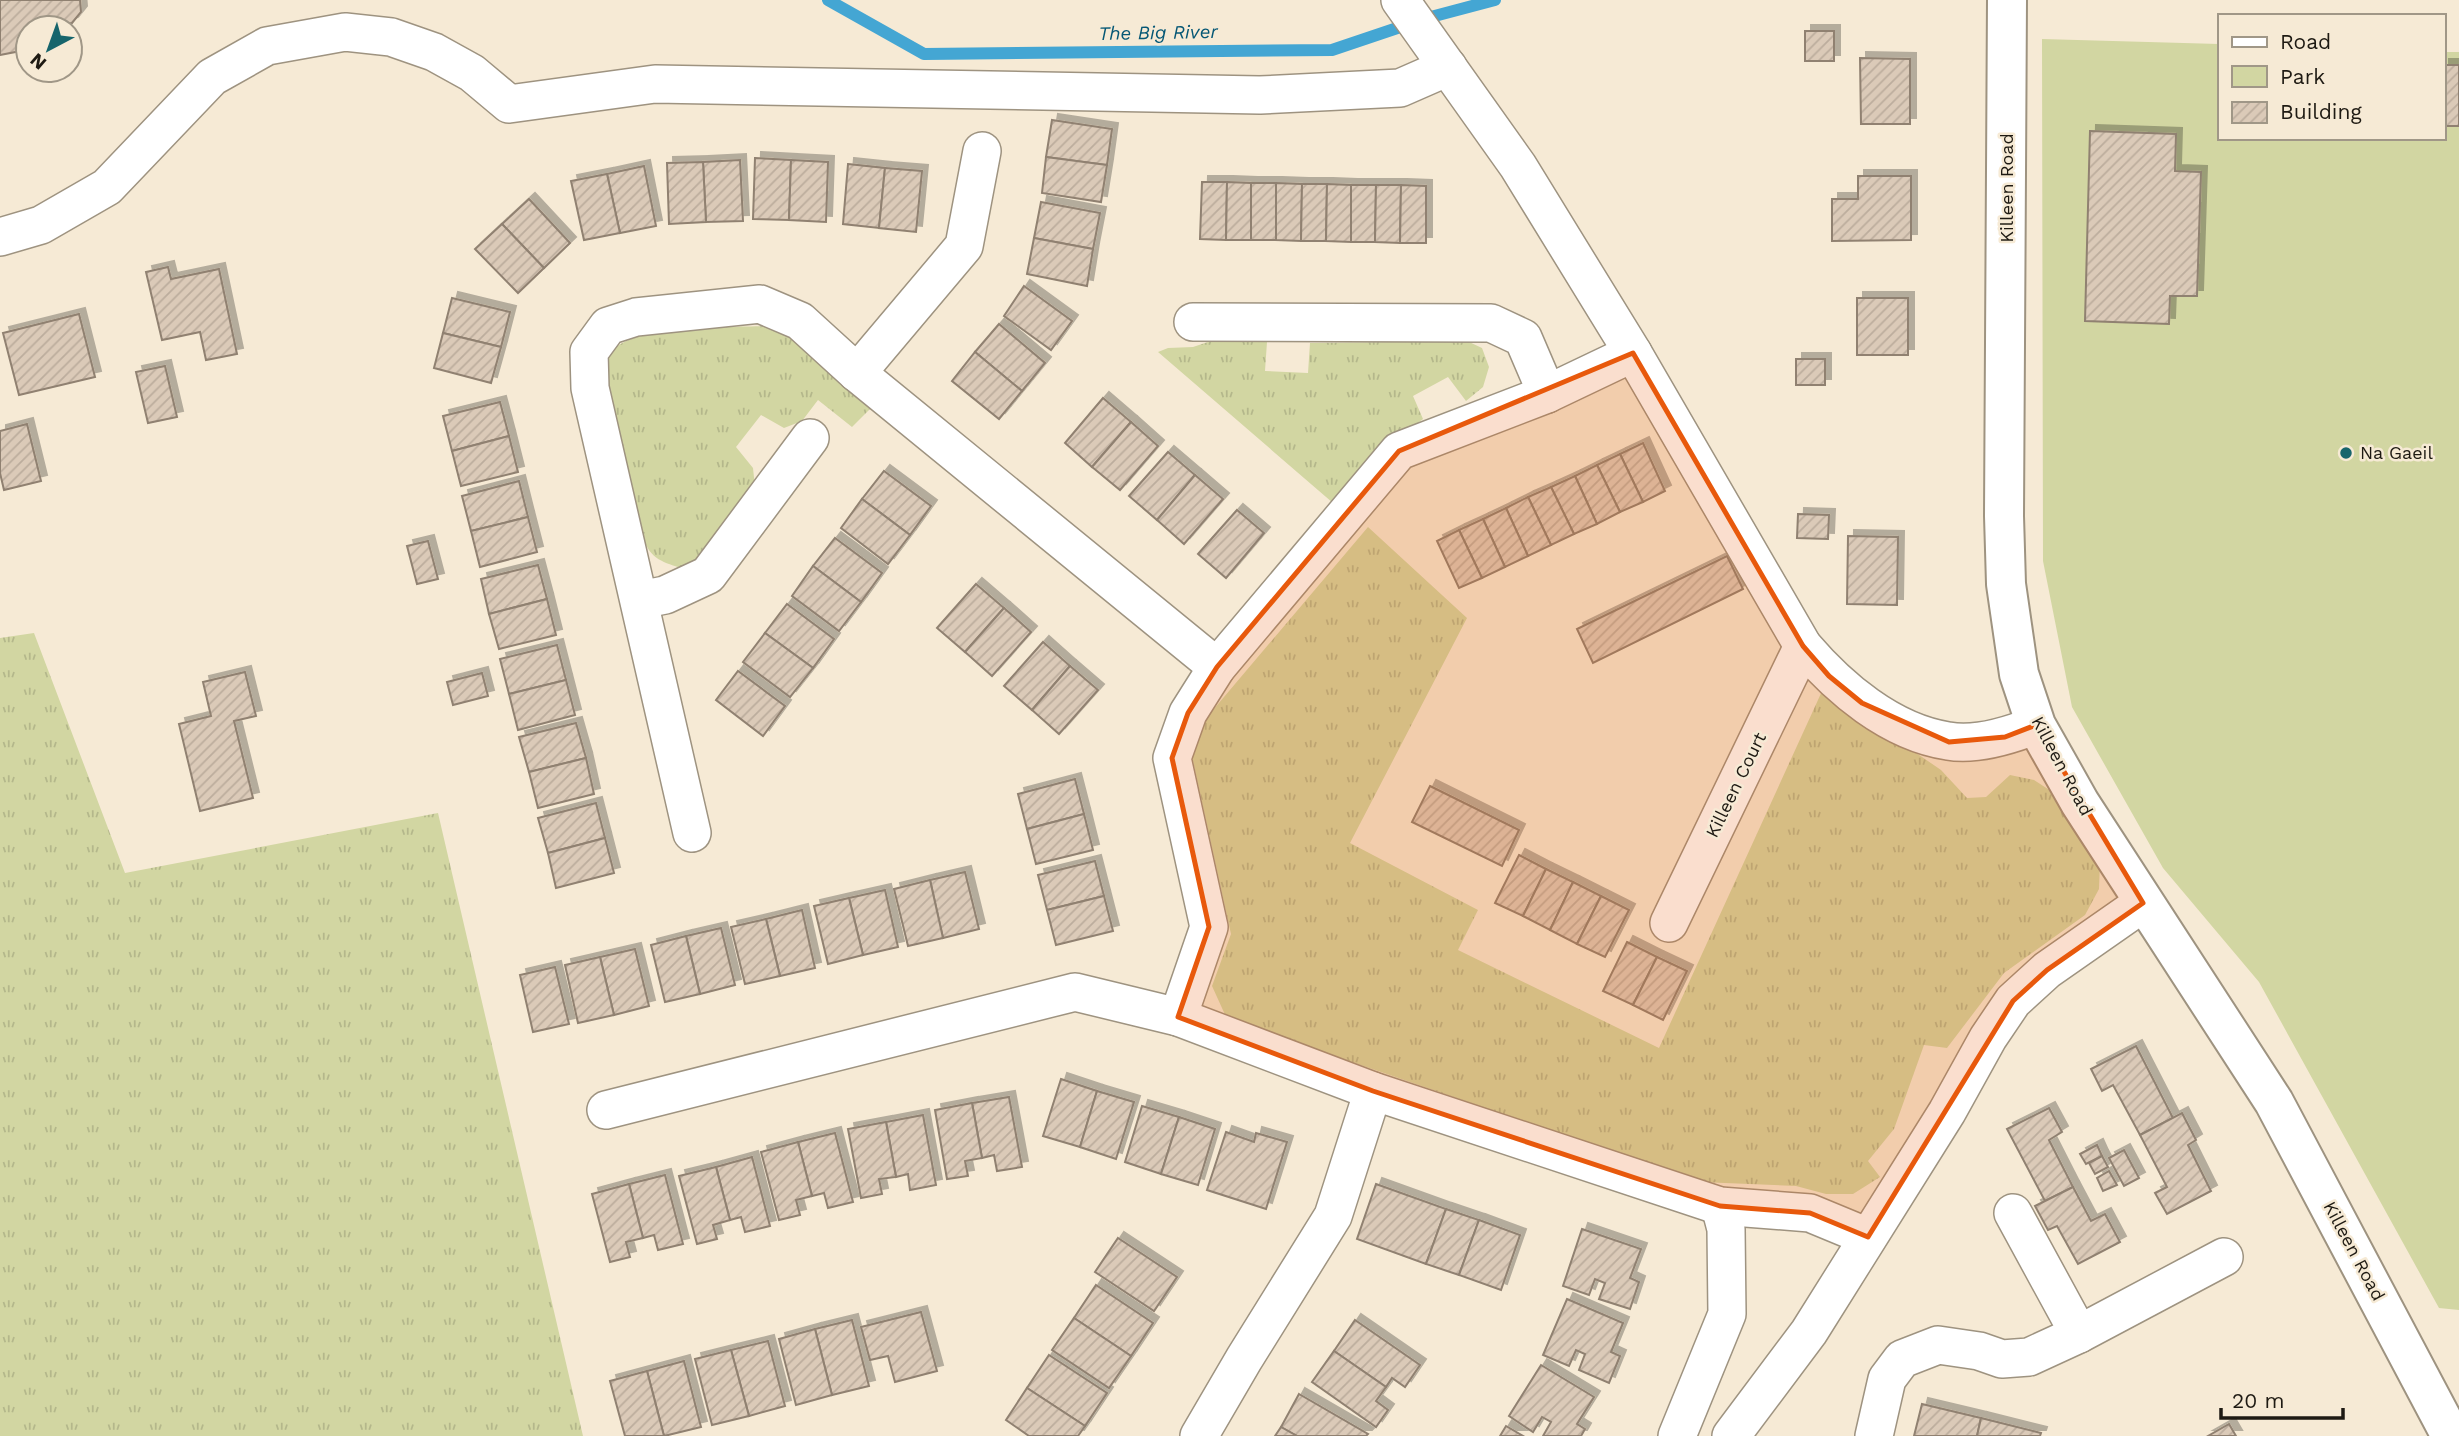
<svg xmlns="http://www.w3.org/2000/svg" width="2459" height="1436" viewBox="0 0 2459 1436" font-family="'Work Sans',sans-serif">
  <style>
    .grass { fill: url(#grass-tufts) }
    .park { fill: #d2d6a2 }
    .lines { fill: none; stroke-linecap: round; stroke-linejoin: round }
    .stream { stroke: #44a6d3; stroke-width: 12 }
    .building { fill: url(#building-hatch); stroke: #908171; stroke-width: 2; filter: url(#shadow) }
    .street-casing { stroke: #9e9380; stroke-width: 40 }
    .secondary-casing { stroke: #9e9380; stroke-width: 42 }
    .street { stroke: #fff; stroke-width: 37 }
    .secondary { stroke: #fff; stroke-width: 38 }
    .marked { fill: #e8590c; fill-opacity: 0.2; stroke: #e8590c; stroke-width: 5; stroke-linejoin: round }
    .poi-dot { fill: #17656c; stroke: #f6ead5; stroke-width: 2.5 }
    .labels { text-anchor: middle; stroke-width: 5; stroke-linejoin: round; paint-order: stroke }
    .street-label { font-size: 18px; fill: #1e1a13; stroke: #f6ead5 }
    .poi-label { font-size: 18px; fill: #1e1a13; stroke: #f6ead5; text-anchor: start }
    .water-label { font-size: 19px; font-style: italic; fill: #055775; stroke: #f6ead5 }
  </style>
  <defs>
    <pattern id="grass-tufts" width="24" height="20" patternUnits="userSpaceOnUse" patternTransform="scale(1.75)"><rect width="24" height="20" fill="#d2d6a2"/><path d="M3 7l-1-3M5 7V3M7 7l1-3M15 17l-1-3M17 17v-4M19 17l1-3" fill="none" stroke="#b4b78b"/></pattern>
    <pattern id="building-hatch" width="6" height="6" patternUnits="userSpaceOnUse" patternTransform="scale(1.75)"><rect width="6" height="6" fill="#dbcab8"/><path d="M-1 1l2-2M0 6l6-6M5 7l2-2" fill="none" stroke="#bcad9d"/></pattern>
    <filter id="shadow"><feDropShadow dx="6" dy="-6" stdDeviation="0" flood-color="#0004"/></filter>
  </defs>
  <rect width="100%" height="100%" fill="#f6ead5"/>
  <g class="grass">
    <path d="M774,326L796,337L875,404L852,427L818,400L802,421L784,428L761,415L736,447L753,468L755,487L704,558L684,569C663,562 651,560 643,538L605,374C607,366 608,354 614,349C637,325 738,327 774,326Z"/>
    <path d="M1217,339L1267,342L1265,371L1308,373L1310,343L1467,341L1482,348L1489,367L1483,387L1466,401L1448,377L1413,396L1423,419L1371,458L1333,503L1158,352L1168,348L1193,347Z"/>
    <path d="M1368,527L1467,618L1350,843L1478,910L1458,950L1659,1048L1823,689L1941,770L1967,798L1986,797L2010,775L2034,780L2054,793L2100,862L2099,889L2085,915L2004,973L1947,1048L1924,1045L1894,1129L1868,1161L1880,1177L1853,1194H1826L1796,1186L1700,1182L1227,1019L1212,986L1231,934L1191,752L1202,723Z"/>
    <path d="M34,633L125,873L438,813L583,1436H0V638Z"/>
  </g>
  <path class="park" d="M2042,39L2219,44V138H2443V52H2459V1310L2439,1308L2259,982L2163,868L2072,707L2043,561Z"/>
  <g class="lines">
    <path class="stream" d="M828,0L924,54L1332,50L1427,18L1495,0"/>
  </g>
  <g class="building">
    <path d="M0,0H80L81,12L72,23L59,26L60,28H28V59L26,50L0,55Z"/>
    <rect x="1805" y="31" width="29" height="30"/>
    <path d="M1860,58L1910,59V124H1861Z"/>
    <rect x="2443" y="65" width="16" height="61"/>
    <path d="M30,70H59L32,76Z"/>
    <path d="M1052,120L1112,129L1107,165L1046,157Z"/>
    <path d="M2090,131L2176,134L2175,171L2201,172L2197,296H2170L2169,324L2085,321Z"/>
    <path d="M1046,157L1107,165L1101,202L1042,193Z"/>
    <path d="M755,158L791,160L789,220L753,219Z"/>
    <path d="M740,160L743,221L706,222L703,162Z"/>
    <path d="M791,160L828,162L826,222L789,220Z"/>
    <path d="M703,162L706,222L669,224L667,163Z"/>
    <path d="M848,164L885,168L879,228L843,224Z"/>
    <path d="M644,166L656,226L620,233L607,174Z"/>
    <path d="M885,168L922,171L916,232L879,228Z"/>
    <path d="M607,174L620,233L584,240L571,181Z"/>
    <path d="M1858,176H1911V240L1832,241V199H1858Z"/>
    <path d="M1202,182H1227L1226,240L1200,239Z"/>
    <path d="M1227,182L1251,183V240H1226Z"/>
    <rect x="1251" y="183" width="25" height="57"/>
    <path d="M1276,183L1302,184L1301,241L1276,240Z"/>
    <path d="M1302,184H1327L1326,241H1301Z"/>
    <path d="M1327,184L1351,185V242L1326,241Z"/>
    <path d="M1351,185H1376L1375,242H1351Z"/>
    <path d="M1376,185H1401L1400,243L1375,242Z"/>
    <path d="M1401,185L1426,186V243H1400Z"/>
    <path d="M529,199L570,243L544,268L502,224Z"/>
    <path d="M1041,202L1100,213L1093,249L1034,238Z"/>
    <path d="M502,224L544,268L518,293L475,249Z"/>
    <path d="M1034,238L1093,249L1087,286L1027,274Z"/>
    <path d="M168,267L171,279L219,269L237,354L206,360L200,332L162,340L146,272Z"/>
    <path d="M1024,286L1072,321L1051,350L1004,316Z"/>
    <path d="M452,298L510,312L501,347L443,333Z"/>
    <rect x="1857" y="298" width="51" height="57"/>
    <path d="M79,314L95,377L19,395L3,333Z"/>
    <path d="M999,324L1045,363L1022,391L975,352Z"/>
    <path d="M443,333L501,347L491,383L434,368Z"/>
    <path d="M975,352L1022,391L999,419L952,381Z"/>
    <rect x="1796" y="359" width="29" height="26"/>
    <path d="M165,366L177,417L148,423L136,372Z"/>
    <path d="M1103,398L1131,422L1092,467L1065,443Z"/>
    <path d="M500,402L509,436L452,451L443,416Z"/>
    <path d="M1131,422L1158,446L1120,490L1092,467Z"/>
    <path d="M27,424L41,481L4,490L0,473V431Z"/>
    <path d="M509,436L518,472L461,486L452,451Z"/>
    <path d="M1643,443L1665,491L1643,502L1620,454Z"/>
    <path d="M1168,452L1195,475L1157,520L1129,496Z"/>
    <path d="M1620,454L1643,502L1620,512L1597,465Z"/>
    <path d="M1597,465L1620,512L1597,524L1575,476Z"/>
    <path d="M884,471L931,506L910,535L862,499Z"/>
    <path d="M1195,475L1223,499L1184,544L1157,520Z"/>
    <path d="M1575,476L1597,524L1574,534L1551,487Z"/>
    <path d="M519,481L528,517L471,531L462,496Z"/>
    <path d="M1551,487L1574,534L1551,545L1528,497Z"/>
    <path d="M1528,497L1551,545L1528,556L1506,508Z"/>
    <path d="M862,499L910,535L888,564L841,528Z"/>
    <path d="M1506,508L1528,556L1505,567L1483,519Z"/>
    <path d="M1237,510L1264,533L1226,578L1198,554Z"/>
    <path d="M1798,514L1829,515L1828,539L1797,538Z"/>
    <path d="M528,517L537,552L480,567L471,531Z"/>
    <path d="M1483,519L1505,567L1482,578L1459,530Z"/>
    <path d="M1459,530L1482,578L1459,588L1437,541Z"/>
    <path d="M1848,536L1898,537L1897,605L1847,604Z"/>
    <path d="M835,538L882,573L861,602L813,566Z"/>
    <path d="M428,541L438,579L417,584L407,546Z"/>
    <path d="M1727,556L1743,589L1593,663L1577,629Z"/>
    <path d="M538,565L547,599L489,614L481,579Z"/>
    <path d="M813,566L861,602L839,631L792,596Z"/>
    <path d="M976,584L1004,608L965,652L937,628Z"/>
    <path d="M547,599L556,635L499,649L489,614Z"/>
    <path d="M787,604L834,639L813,668L765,633Z"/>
    <path d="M1004,608L1031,632L992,676L965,652Z"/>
    <path d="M765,633L813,668L790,697L743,662Z"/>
    <path d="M1043,642L1070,666L1032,710L1004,686Z"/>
    <path d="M557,645L566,680L509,694L500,659Z"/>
    <path d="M1070,666L1098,690L1059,734L1032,710Z"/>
    <path d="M738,671L785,706L763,736L716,700Z"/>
    <path d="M245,672L256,716L234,721L253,798L200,811L179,724L211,716L203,682Z"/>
    <path d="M482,673L488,696L453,705L447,682Z"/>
    <path d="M566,680L575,715L518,730L509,694Z"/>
    <path d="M576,723L586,758L529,772L519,737Z"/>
    <path d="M586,758L594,794L538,808L529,772Z"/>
    <path d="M1075,779L1084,814L1027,829L1018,794Z"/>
    <path d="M1430,786L1519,830L1502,866L1412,822Z"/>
    <path d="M596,803L605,838L548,853L538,818Z"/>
    <path d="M1084,814L1093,850L1036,864L1027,829Z"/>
    <path d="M605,838L614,873L556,888L548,853Z"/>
    <path d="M1519,855L1546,869L1523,916L1495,903Z"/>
    <path d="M1095,861L1104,896L1047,910L1038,875Z"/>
    <path d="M1546,869L1573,882L1550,930L1523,916Z"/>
    <path d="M965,872L979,929L943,938L930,880Z"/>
    <path d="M930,880L943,938L908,946L894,889Z"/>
    <path d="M1573,882L1601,896L1577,944L1550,930Z"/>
    <path d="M885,890L898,947L863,955L849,898Z"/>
    <path d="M1104,896L1113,931L1056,945L1047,910Z"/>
    <path d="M1601,896L1629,910L1605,957L1577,944Z"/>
    <path d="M849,898L863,955L828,964L814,906Z"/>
    <path d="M802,910L815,968L780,976L766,919Z"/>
    <path d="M766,919L780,976L745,984L731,927Z"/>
    <path d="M721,928L735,985L700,994L686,936Z"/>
    <path d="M686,936L700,994L665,1002L651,945Z"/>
    <path d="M1627,942L1657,957L1633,1005L1603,991Z"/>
    <path d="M635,949L649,1006L614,1015L600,957Z"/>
    <path d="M600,957L614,1015L578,1023L565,965Z"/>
    <path d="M1657,957L1687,971L1663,1020L1633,1005Z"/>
    <path d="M555,967L569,1024L533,1032L520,975Z"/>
    <path d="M2136,1046L2173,1118L2140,1135L2113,1085L2102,1091L2091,1069Z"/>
    <path d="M1061,1079L1097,1091L1080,1147L1043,1136Z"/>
    <path d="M1097,1091L1134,1102L1116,1159L1080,1147Z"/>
    <path d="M1009,1097L1022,1167L997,1171L994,1155L982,1158L972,1103Z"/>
    <path d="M972,1103L982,1158L965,1161L968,1176L947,1179L935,1110Z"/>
    <path d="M1142,1106L1179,1117L1161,1174L1125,1162Z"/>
    <path d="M2049,1108L2062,1132L2049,1140L2073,1187L2045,1201L2007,1129Z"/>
    <path d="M2182,1113L2196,1140L2188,1145L2211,1191L2167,1214L2155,1193L2167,1187L2140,1135Z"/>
    <path d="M923,1115L936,1185L910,1190L908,1174L896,1177L886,1122Z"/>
    <path d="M1179,1117L1215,1129L1198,1185L1161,1174Z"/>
    <path d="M886,1122L896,1177L879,1179L882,1194L861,1198L848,1129Z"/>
    <path d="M1226,1132L1254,1142L1256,1133L1287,1142L1266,1209L1207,1190Z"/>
    <path d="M835,1133L853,1202L828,1208L824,1193L812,1196L798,1142Z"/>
    <path d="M798,1142L812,1196L796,1200L800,1215L779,1220L761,1152Z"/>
    <path d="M2097,1145L2102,1156L2086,1164L2080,1154Z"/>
    <path d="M2124,1150L2139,1178L2124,1186L2109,1158Z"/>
    <path d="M2102,1156L2108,1167L2095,1174L2089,1163Z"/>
    <path d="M752,1157L770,1226L745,1232L741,1217L730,1220L716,1167Z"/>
    <path d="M716,1167L730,1220L713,1225L717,1239L697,1244L679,1176Z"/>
    <path d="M2109,1171L2117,1185L2103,1191L2097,1178Z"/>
    <path d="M665,1175L683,1244L658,1250L654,1235L643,1238L629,1184Z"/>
    <path d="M629,1184L643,1238L626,1242L630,1257L610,1262L592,1194Z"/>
    <path d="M1376,1184L1446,1209L1426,1264L1357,1239Z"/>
    <path d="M2073,1187L2091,1221L2105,1214L2120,1242L2078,1264L2057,1226L2048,1230L2035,1206Z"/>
    <path d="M1446,1209L1479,1220L1459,1275L1426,1264Z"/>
    <path d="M1479,1220L1520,1235L1501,1290L1459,1275Z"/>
    <path d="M1582,1229L1641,1249L1630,1278L1639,1282L1630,1309L1599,1299L1605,1283L1595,1279L1589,1295L1563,1286Z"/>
    <path d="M1118,1238L1177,1277L1154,1311L1095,1272Z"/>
    <path d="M1096,1285L1153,1323L1131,1356L1074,1318Z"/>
    <path d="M1567,1299L1623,1323L1611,1352L1620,1356L1609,1383L1579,1370L1585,1354L1576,1350L1569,1366L1543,1355Z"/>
    <path d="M921,1312L937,1371L895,1382L888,1356L870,1360L861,1327Z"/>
    <path d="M1074,1318L1131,1356L1109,1388L1052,1350Z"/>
    <path d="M852,1320L869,1386L832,1395L815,1329Z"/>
    <path d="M1355,1320L1420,1365L1405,1387L1392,1378L1386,1387L1334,1351Z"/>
    <path d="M815,1329L832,1395L796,1405L779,1339Z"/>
    <path d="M768,1341L785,1406L749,1416L731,1350Z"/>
    <path d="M731,1350L749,1416L712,1425L695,1359Z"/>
    <path d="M1334,1351L1386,1387L1376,1401L1388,1410L1376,1427L1312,1382Z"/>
    <path d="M1049,1355L1107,1393L1085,1426L1027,1388Z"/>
    <path d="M684,1361L701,1427L664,1436L647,1371Z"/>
    <path d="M1541,1365L1594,1397L1577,1424L1585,1429L1581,1436H1543L1551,1422L1542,1417L1533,1432L1509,1416Z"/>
    <path d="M647,1371L664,1436H625L610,1381Z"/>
    <path d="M1027,1388L1085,1426L1078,1436H1029L1006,1420Z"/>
    <path d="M1299,1394L1368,1434L1366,1436H1297L1281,1427Z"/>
    <path d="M1922,1404L1981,1418L1977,1436H1914Z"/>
    <path d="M1981,1418L2041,1433L2040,1436H1977Z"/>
    <path d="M2229,1424L2236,1436H2208Z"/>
    <path d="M1506,1426L1523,1436H1500Z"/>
    <path d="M1281,1427L1297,1436H1275Z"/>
  </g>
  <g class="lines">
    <g class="street-casing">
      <g id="street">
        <path d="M1400,0L1518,166L1633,353L1803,646C1839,688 1890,732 1948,741C1976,746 2011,735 2036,725"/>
        <path d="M0,237L41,225L107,187L212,77L267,46L345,32L391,37L434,52L472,73L509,104L655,84L1260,95L1400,88L1448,67"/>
        <path d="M1193,322L1491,323L1523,338L1547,394"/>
        <path d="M857,373L964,246L982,151"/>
        <path d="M640,600L665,595L708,575L810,438"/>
        <path d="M692,833L590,388L589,352L608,326L636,317L760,304L800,321L857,373L1217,667"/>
        <path d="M1669,923L1803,646"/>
        <path d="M1178,1017L1209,927L1172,758L1188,713L1217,667L1399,451L1547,394L1633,353"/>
        <path d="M606,1110L1075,992L1178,1017L1373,1091L1720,1206L1810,1213L1868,1237"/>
        <path d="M2013,1213L2079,1334"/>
        <path d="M1199,1436L1244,1359L1333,1216L1373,1091"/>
        <path d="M1677,1436L1727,1314L1726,1229L1720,1206"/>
        <path d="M1731,1436L1809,1332L1947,1112L1988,1038L2013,1001L2047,970L2143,903"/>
        <path d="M1874,1436L1887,1379L1902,1359L1938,1345L1979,1351L2002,1359L2029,1357L2079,1334L2224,1257"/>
      </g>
    </g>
    <g class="secondary-casing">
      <path id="secondary" d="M2007,0L2004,516L2006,584L2019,674L2036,725L2080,803L2274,1102L2451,1436"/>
    </g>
    <use href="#street" class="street"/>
    <use href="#secondary" class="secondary"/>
  </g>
  <path class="marked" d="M1633,353L1803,646L1829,676L1862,703L1949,742L2005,737L2036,725L2143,903L2047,970L2013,1001L1868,1237L1810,1213L1720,1206L1373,1091L1178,1017L1209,927L1172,758L1188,713L1217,667L1399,451Z"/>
  <circle class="poi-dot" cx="2346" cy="453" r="7"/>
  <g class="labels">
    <g class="street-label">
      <text transform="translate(2007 188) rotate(-90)" y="6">Killeen Road</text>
      <text transform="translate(2062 766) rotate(62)" y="6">Killeen Road</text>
      <text transform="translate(1736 785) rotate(-64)" y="6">Killeen Court</text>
      <text transform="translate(2354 1251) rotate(62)" y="6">Killeen Road</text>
    </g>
    <g class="poi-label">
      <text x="2360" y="459">Na Gaeil</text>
    </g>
    <g class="water-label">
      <text transform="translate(1158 32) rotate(-1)" y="7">The Big River</text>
    </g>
  </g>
  <rect x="2218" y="14" width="228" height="126" fill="#f6ead5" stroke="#a09787" stroke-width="2"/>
  <rect x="2232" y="37" width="35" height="10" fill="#ffffff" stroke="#a09787" stroke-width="2"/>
  <text x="2280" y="49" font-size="21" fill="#1e1a13">Road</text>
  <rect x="2232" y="66" width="35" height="21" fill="#d2d6a2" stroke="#a09787" stroke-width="2"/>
  <text x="2280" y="84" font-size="21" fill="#1e1a13">Park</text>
  <rect x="2232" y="102" width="35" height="21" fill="url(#building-hatch)" stroke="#a09787" stroke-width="2"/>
  <text x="2280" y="119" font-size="21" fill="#1e1a13">Building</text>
  <g transform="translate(49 49) rotate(221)"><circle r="33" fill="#f6ead5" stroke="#a09787" stroke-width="2"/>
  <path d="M0-5L12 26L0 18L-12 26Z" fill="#17656c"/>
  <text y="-10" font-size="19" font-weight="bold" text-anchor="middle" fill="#1e1a13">N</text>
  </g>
  <path d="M2221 1408v10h122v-10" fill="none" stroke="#1e1a13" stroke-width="3.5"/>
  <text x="2232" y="1408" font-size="21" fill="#1e1a13" stroke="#f6ead5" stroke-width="5" paint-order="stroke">20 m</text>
</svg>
